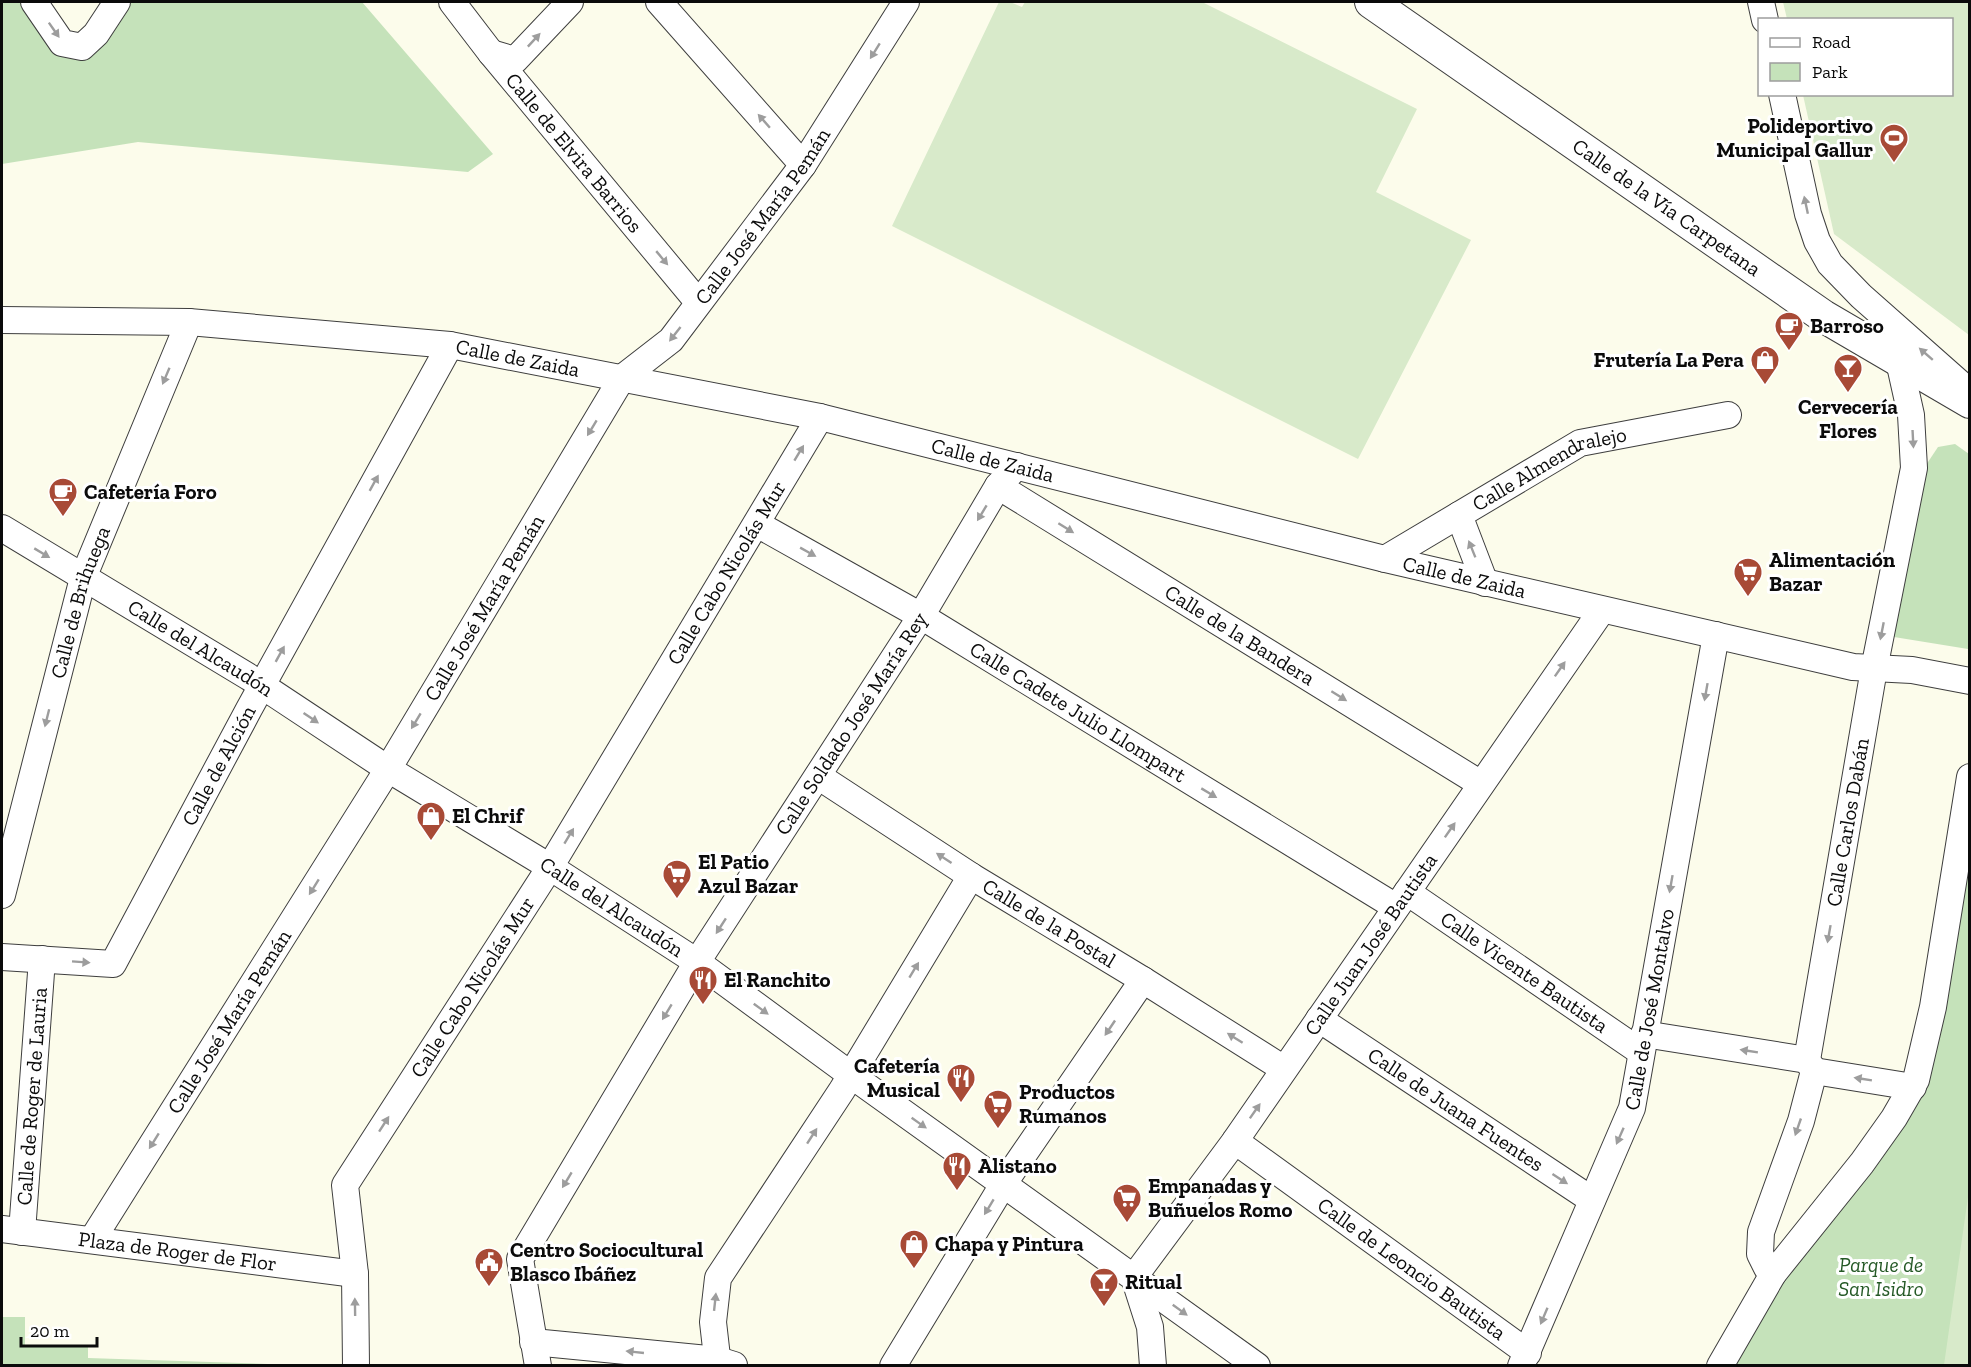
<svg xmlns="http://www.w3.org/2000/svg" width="1971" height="1367" viewBox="0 0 1971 1367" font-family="'Zilla Slab',serif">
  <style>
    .green { fill: #c5e2ba }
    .pitch { fill: #d8eaca }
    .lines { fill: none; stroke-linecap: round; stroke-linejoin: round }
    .minor-casing { stroke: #3e3e3e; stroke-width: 28 }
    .tertiary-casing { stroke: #3e3e3e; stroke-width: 34 }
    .minor { stroke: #fff; stroke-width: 26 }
    .tertiary { stroke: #fff; stroke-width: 32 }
    .oneway { fill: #9d9d9d }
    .labels { text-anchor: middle; stroke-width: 6; stroke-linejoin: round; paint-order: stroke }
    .poi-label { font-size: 21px; font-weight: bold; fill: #0b0b0b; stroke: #fff; text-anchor: start }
    .street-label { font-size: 21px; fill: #0b0b0b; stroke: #fff }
    .park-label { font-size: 21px; font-style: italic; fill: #255926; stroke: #fff }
  </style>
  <rect width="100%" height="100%" fill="#fcfceb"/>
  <g class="green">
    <path d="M2,2H34L82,47L117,2H362L493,154L468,172L138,142L2,164Z"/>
    <path d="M1955,444L1969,454L1968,649L1894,637L1926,465L1938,447Z"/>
    <path d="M1969,777V1365L1720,1366L1913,1087Z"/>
    <path d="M2,1317H25V1345H88V1358L268,1364V1365H2Z"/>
  </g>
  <g class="pitch">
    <path d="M999,2H1010L1022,7L1025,2H1202L1417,109L1376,192L1471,240L1358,459L892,226Z"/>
    <path d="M1783,2H1969V335L1834,234L1803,95L1952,94V20L1787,19Z"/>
    <path d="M1969,1190V1365H1944Z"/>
  </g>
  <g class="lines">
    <g class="minor-casing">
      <g id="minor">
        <path d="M34,2L62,43L82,47L96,34L117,2"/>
        <path id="s1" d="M452,2L491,53L698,302"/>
        <path d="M659,2L803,165"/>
        <path d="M1761,2L1765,20"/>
        <path d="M491,53L515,60L570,2"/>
        <path d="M1782,94L1808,214L1817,241L1830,264L1861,296L1965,388"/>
        <path id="s2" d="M2,320L189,322L450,345L820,417L1385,559L1853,667L1912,670L1970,681"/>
        <path id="s3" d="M998,486L1481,784"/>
        <path d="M1459,515L1485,583"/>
        <path id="s4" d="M757,524L921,616L1396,907"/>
        <path id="s5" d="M2,528L249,677L388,769L550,867L697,962L851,1075L1257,1366"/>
        <path id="s6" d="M1385,559L1580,443L1728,415"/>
        <path id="s7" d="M818,776L971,876L1143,980L1284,1069"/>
        <path id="s8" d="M1407,892L1641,1052"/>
        <path id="s9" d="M2,895L83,578L189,322"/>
        <path id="s10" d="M2,957L113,964L249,709L450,345"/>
        <path id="s11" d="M1319,1019L1592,1200"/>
        <path d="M1644,1034L1807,1060"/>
        <path d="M1814,1071L1913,1087"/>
        <path id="s12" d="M1235,1141L1528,1353"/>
        <path id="s13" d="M2,1229L355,1274"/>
        <path id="s14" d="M22,1232L42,959"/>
        <path id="s15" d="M92,1240L388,769L622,378L671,340L803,165L906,2"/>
        <path id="s16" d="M1773,1274L1767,1268L1760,1254L1761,1232L1801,1121L1814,1071L1807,1060L1874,669L1914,468L1911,415L1899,361"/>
        <path d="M533,1342L718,1360L734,1365"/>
        <path id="s17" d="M356,1366L355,1274L345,1185L550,867L820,417"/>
        <path id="s18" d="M538,1366L520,1259L697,962L921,616L998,486L1017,466"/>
        <path d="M718,1366L713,1322L718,1278L842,1090L971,876"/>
        <path d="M893,1366L1004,1183L1143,980"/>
        <path id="s19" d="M1153,1366L1150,1327L1134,1277L1235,1141L1602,610"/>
        <path id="s20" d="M1521,1366L1632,1108L1716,635"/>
        <path d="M1720,1366L1773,1274L1862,1163L1894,1118L1916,1080L1933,1007L1970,777"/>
      </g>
    </g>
    <g class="tertiary-casing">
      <g id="tertiary">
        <path id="s21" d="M1371,2L1823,316L1970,402"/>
      </g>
    </g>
    <use href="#minor" class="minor"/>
    <use href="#tertiary" class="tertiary"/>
  </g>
  <defs><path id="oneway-solid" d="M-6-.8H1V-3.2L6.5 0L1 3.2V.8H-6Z" transform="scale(1.5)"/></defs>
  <g class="oneway">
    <use href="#oneway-solid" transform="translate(54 30) rotate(55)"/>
    <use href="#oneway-solid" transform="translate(534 40) rotate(-47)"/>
    <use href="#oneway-solid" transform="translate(875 51) rotate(122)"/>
    <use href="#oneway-solid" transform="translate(764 121) rotate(-131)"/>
    <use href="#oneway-solid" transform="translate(1806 205) rotate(-102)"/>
    <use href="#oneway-solid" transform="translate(662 258) rotate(50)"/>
    <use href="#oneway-solid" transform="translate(675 334) rotate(128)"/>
    <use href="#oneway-solid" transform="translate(1926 354) rotate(-139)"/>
    <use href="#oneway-solid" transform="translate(166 376) rotate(113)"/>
    <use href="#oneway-solid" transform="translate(592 428) rotate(121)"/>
    <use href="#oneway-solid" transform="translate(1913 439) rotate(87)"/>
    <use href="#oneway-solid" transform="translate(799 453) rotate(-59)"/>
    <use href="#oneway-solid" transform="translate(374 483) rotate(-61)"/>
    <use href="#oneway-solid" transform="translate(982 513) rotate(121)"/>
    <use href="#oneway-solid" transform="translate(1066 528) rotate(32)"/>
    <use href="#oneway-solid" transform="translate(1472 549) rotate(-112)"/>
    <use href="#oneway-solid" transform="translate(808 552) rotate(29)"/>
    <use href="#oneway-solid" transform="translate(42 553) rotate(31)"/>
    <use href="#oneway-solid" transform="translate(1882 631) rotate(101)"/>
    <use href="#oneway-solid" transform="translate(280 654) rotate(-61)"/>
    <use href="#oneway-solid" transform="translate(1560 669) rotate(-55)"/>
    <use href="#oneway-solid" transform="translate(1706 692) rotate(100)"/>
    <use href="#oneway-solid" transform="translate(1339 696) rotate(32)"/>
    <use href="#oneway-solid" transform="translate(47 718) rotate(104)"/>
    <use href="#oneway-solid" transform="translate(311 718) rotate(34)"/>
    <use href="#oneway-solid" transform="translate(416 721) rotate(121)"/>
    <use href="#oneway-solid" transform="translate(1209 793) rotate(31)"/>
    <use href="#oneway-solid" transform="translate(1450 830) rotate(-55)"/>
    <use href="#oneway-solid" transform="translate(569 836) rotate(-59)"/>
    <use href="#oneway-solid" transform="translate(944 858) rotate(-147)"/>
    <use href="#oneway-solid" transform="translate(1671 884) rotate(100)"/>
    <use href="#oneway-solid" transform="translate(314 887) rotate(122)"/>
    <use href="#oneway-solid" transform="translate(721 926) rotate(123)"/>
    <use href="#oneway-solid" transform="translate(1829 934) rotate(100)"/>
    <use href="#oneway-solid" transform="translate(81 962) rotate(4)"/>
    <use href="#oneway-solid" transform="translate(914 970) rotate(-59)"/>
    <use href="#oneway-solid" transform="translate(761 1009) rotate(36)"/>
    <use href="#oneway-solid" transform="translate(667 1012) rotate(121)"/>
    <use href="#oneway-solid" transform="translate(1110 1028) rotate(124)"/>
    <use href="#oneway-solid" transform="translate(1235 1038) rotate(-148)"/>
    <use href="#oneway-solid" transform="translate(1749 1051) rotate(-171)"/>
    <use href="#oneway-solid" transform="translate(1863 1079) rotate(-171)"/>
    <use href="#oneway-solid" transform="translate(1255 1111) rotate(-55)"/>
    <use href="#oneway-solid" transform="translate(919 1123) rotate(35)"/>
    <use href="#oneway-solid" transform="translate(384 1124) rotate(-57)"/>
    <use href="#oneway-solid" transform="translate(1798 1127) rotate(109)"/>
    <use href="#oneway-solid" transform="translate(812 1136) rotate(-57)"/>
    <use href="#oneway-solid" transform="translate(1620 1136) rotate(114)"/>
    <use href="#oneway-solid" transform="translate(154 1141) rotate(122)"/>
    <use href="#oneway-solid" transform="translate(1560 1179) rotate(33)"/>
    <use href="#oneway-solid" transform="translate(567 1180) rotate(121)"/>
    <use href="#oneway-solid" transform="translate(989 1207) rotate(121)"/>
    <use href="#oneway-solid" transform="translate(715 1302) rotate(-84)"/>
    <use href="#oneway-solid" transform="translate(355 1307) rotate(-91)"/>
    <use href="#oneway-solid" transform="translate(1180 1310) rotate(36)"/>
    <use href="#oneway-solid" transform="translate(1544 1316) rotate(113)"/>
    <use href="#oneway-solid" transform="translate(635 1352) rotate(-174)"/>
  </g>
  <defs>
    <g id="stadium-pin" transform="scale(1.5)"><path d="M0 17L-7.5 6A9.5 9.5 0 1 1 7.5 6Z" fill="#a84a36" stroke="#fff"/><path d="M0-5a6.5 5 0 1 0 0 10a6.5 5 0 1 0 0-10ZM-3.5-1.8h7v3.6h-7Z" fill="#fff"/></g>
    <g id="cafe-pin" transform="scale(1.5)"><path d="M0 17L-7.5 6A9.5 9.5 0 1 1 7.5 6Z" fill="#a84a36" stroke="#fff"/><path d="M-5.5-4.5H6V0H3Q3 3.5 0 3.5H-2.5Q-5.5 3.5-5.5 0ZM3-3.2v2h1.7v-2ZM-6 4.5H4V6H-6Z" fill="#fff"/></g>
    <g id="shop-pin" transform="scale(1.5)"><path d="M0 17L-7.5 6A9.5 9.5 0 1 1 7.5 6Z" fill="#a84a36" stroke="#fff"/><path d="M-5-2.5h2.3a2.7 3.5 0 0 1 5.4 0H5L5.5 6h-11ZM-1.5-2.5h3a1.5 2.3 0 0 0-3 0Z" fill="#fff"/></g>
    <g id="bar-pin" transform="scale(1.5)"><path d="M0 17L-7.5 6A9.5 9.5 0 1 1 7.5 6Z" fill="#a84a36" stroke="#fff"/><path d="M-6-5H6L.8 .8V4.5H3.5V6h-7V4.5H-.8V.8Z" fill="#fff"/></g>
    <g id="supermarket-pin" transform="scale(1.5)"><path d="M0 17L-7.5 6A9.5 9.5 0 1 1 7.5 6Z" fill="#a84a36" stroke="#fff"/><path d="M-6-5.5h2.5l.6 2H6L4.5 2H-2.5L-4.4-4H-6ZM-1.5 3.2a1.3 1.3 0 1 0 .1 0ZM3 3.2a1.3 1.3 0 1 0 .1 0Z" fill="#fff"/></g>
    <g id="restaurant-pin" transform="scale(1.5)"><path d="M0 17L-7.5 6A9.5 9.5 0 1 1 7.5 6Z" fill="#a84a36" stroke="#fff"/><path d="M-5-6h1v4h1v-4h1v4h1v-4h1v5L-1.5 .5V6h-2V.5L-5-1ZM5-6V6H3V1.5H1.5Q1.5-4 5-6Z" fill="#fff"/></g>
    <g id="civic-pin" transform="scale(1.5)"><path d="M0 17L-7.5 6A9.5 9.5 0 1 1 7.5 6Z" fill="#a84a36" stroke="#fff"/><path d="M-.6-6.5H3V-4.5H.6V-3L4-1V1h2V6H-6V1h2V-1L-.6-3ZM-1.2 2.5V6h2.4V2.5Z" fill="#fff"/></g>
  </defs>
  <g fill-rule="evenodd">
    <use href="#stadium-pin" x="1894" y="138"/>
    <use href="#cafe-pin" x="1789" y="326"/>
    <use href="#shop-pin" x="1765" y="360"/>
    <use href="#bar-pin" x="1848" y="368"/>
    <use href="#cafe-pin" x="63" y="492"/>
    <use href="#supermarket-pin" x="1748" y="572"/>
    <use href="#shop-pin" x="431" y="816"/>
    <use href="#supermarket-pin" x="677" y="874"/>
    <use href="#restaurant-pin" x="703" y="980"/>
    <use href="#restaurant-pin" x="961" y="1078"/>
    <use href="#supermarket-pin" x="998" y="1104"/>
    <use href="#restaurant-pin" x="957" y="1166"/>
    <use href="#supermarket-pin" x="1127" y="1198"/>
    <use href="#shop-pin" x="914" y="1244"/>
    <use href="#civic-pin" x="489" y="1262"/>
    <use href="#bar-pin" x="1104" y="1282"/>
  </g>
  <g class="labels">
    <g class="poi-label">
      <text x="1873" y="133" text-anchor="end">Polideportivo<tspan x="1873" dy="24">Municipal Gallur</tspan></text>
      <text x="1810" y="333">Barroso</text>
      <text x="1744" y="367" text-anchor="end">Frutería La Pera</text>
      <text x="1848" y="414" text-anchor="middle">Cervecería<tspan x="1848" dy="24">Flores</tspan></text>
      <text x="84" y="499">Cafetería Foro</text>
      <text x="1769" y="567">Alimentación<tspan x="1769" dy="24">Bazar</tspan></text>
      <text x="452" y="823">El Chrif</text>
      <text x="698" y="869">El Patio<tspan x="698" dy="24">Azul Bazar</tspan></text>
      <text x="724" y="987">El Ranchito</text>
      <text x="940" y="1073" text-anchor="end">Cafetería<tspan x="940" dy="24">Musical</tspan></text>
      <text x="1019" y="1099">Productos<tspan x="1019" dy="24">Rumanos</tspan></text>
      <text x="978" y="1173">Alistano</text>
      <text x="1148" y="1193">Empanadas y<tspan x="1148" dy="24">Buñuelos Romo</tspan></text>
      <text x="935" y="1251">Chapa y Pintura</text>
      <text x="510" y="1257">Centro Sociocultural<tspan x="510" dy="24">Blasco Ibáñez</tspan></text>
      <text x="1125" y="1289">Ritual</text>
    </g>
    <g class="street-label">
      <text dy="7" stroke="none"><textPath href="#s1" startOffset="194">Calle de Elvira Barrios</textPath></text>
      <text dy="7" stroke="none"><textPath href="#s21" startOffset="360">Calle de la Vía Carpetana</textPath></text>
      <text dy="7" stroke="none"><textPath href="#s15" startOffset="1228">Calle José María Pemán</textPath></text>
      <text dy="7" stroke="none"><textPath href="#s2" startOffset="518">Calle de Zaida</textPath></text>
      <text dy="7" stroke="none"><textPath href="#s2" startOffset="1004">Calle de Zaida</textPath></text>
      <text dy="7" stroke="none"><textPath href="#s6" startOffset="189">Calle Almendralejo</textPath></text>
      <text dy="7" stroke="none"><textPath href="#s17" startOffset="903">Calle Cabo Nicolás Mur</textPath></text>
      <text dy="7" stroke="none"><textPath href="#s2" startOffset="1490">Calle de Zaida</textPath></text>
      <text dy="7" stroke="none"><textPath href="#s9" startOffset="303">Calle de Brihuega</textPath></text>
      <text dy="7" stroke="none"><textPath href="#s15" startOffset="744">Calle José María Pemán</textPath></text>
      <text dy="7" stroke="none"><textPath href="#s3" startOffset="284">Calle de la Bandera</textPath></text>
      <text dy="7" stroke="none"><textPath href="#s5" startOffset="232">Calle del Alcaudón</textPath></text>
      <text dy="7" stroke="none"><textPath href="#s4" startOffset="372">Calle Cadete Julio Llompart</textPath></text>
      <text dy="7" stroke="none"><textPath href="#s18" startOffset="738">Calle Soldado José María Rey</textPath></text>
      <text dy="7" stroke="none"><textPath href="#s10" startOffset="336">Calle de Alción</textPath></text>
      <text dy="7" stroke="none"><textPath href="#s16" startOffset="470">Calle Carlos Dabán</textPath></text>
      <text dy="7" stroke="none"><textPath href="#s5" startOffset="718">Calle del Alcaudón</textPath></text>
      <text dy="7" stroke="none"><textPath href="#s7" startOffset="274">Calle de la Postal</textPath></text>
      <text dy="7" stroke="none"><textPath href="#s19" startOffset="500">Calle Juan José Bautista</textPath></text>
      <text dy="7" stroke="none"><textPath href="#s8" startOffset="142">Calle Vicente Bautista</textPath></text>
      <text dy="7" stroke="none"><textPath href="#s17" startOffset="417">Calle Cabo Nicolás Mur</textPath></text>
      <text dy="7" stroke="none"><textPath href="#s20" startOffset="381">Calle de José Montalvo</textPath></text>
      <text dy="7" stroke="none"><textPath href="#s15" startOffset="258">Calle José María Pemán</textPath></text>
      <text dy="7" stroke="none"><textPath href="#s14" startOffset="136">Calle de Roger de Lauria</textPath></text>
      <text dy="7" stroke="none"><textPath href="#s11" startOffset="164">Calle de Juana Fuentes</textPath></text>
      <text dy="7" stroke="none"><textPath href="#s13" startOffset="177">Plaza de Roger de Flor</textPath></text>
      <text dy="7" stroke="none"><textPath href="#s12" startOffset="218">Calle de Leoncio Bautista</textPath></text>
    </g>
    <g class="park-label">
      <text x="1881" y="1272">Parque de<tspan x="1881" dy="24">San Isidro</tspan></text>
    </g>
  </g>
  <rect width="1971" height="1367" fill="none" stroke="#0b0b0b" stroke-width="6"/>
  <rect x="1758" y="18" width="195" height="78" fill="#ffffff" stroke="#9d9d9d" stroke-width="1.5"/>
  <rect x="1770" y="38" width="30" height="9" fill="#ffffff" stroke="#9d9d9d" stroke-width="1.5"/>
  <text x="1812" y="48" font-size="18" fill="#0b0b0b">Road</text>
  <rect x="1770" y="63" width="30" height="18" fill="#c5e2ba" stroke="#9d9d9d" stroke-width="1.5"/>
  <text x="1812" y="78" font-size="18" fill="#0b0b0b">Park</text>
  <path d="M21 1337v9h76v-9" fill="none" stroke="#0b0b0b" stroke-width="3"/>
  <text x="30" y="1337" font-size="18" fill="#0b0b0b" stroke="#ffffff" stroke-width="4.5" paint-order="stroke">20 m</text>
</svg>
